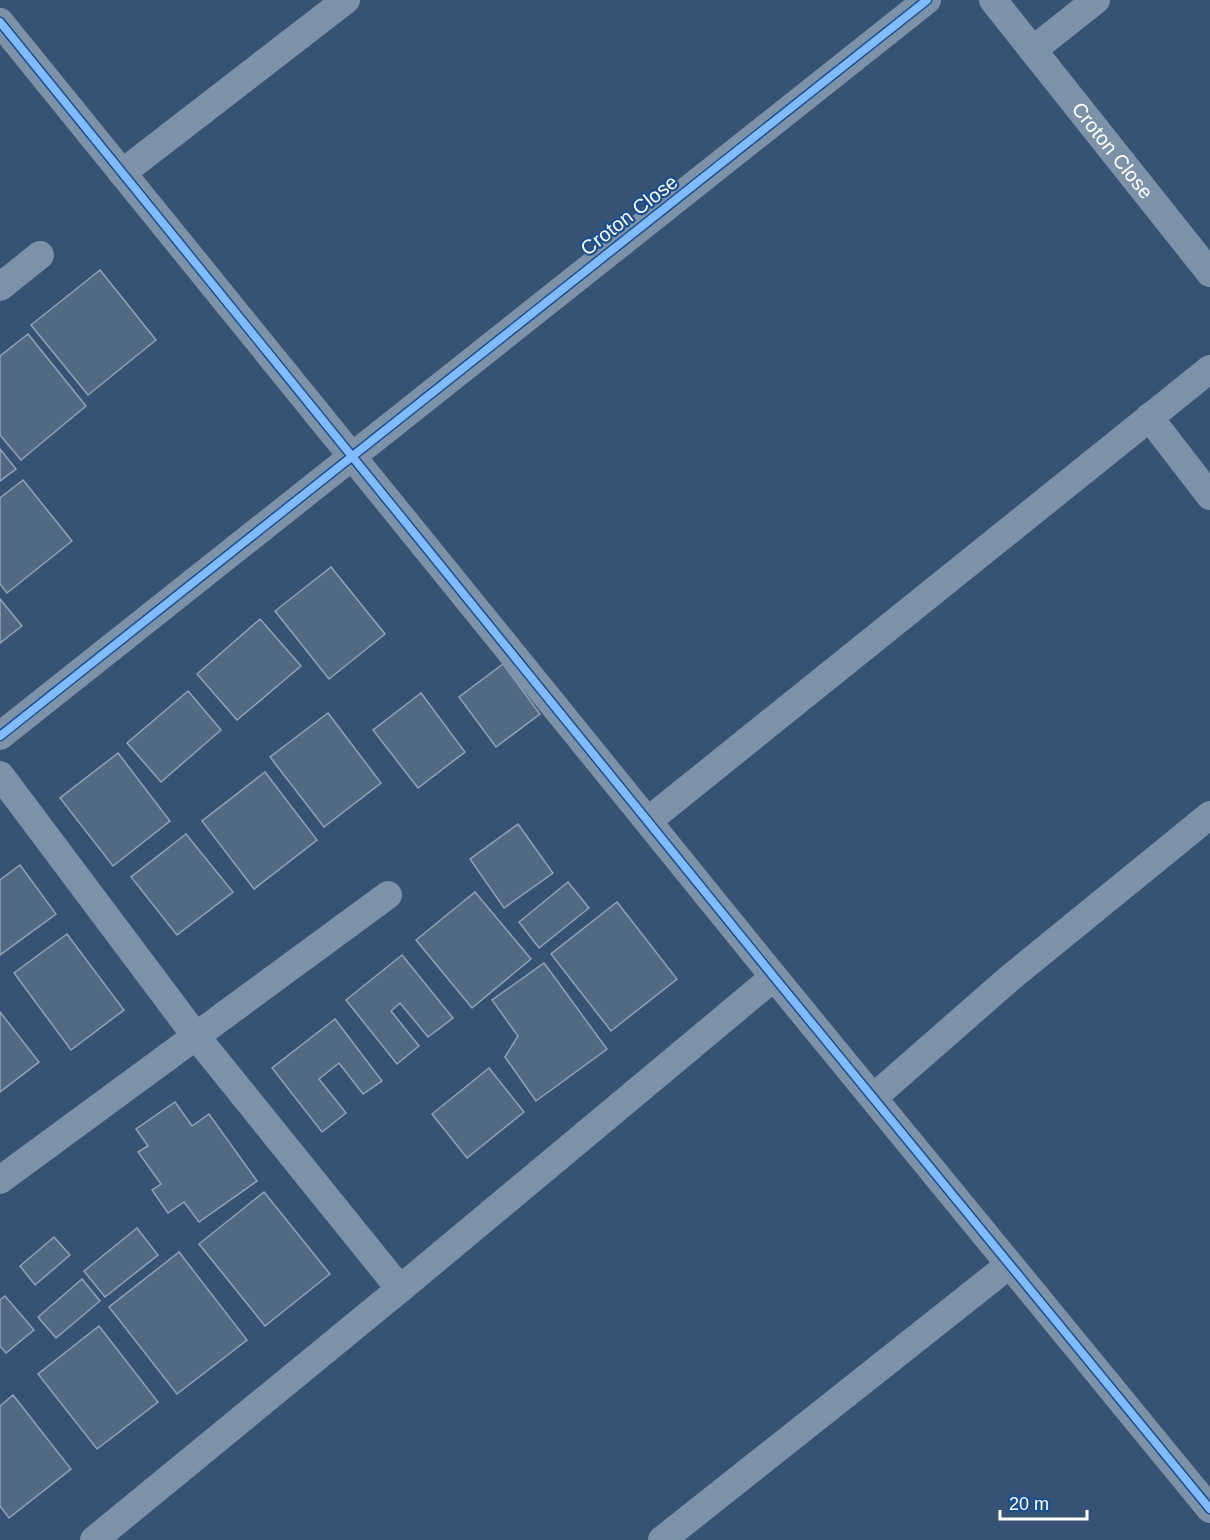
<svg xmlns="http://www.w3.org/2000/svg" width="1210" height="1540" viewBox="0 0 1210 1540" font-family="Arial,sans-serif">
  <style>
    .building { fill: #526984; stroke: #92a2b6; stroke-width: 1.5 }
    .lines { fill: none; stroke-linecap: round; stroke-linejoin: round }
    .minor { stroke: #7d92a8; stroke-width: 28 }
    .cycleway-casing { stroke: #1b4f8f; stroke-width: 11 }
    .cycleway { stroke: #80bcff; stroke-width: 8 }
    .labels { text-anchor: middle; stroke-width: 4.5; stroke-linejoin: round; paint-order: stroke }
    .street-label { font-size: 20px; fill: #fff; stroke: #1b4f8f }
  </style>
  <rect width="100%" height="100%" fill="#365274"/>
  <g class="building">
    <path d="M100,270L156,340L88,395L31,325Z"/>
    <path d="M28,334L86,406L21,460L0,435V356Z"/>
    <path d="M0,449L16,469L0,481Z"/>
    <path d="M23,480L72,541L7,593L0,584V498Z"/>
    <path d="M331,567L385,634L329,679L275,611Z"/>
    <path d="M0,599L22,626L0,643Z"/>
    <path d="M260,619L301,666L237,720L197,674Z"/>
    <path d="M503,664L540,714L496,747L459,697Z"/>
    <path d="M188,691L221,730L161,782L127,743Z"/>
    <path d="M421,693L465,752L418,788L373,730Z"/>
    <path d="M328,713L381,783L324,827L270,757Z"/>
    <path d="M118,753L170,821L113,866L60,798Z"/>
    <path d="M265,772L317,840L254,889L202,821Z"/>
    <path d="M518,824L553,873L504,908L470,859Z"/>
    <path d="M186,834L233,892L177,935L131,877Z"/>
    <path d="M20,865L56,914L0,955V880Z"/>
    <path d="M568,882L589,908L539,948L519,922Z"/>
    <path d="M475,892L531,959L472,1008L416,940Z"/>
    <path d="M617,902L677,979L611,1031L551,954Z"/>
    <path d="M67,934L124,1010L71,1050L14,973Z"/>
    <path d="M402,955L453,1018L428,1037L400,1003L391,1011L419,1046L397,1064L346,1000Z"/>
    <path d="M544,963L607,1049L536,1101L505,1057L518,1036L492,1000Z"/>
    <path d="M0,1012L39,1062L0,1092Z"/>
    <path d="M335,1019L382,1081L363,1094L339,1063L319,1079L346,1113L322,1132L272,1068Z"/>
    <path d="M489,1068L524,1112L467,1158L432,1114Z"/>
    <path d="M175,1102L192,1126L209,1114L257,1181L199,1222L184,1202L168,1213L152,1190L161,1184L138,1152L148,1146L136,1129Z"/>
    <path d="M264,1192L330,1274L265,1326L199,1244Z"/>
    <path d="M137,1228L158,1255L105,1297L84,1271Z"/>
    <path d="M54,1237L70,1255L35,1285L20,1266Z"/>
    <path d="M179,1252L247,1340L177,1394L109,1307Z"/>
    <path d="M82,1279L100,1301L56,1338L38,1317Z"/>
    <path d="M5,1296L34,1330L6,1353L0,1346V1300Z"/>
    <path d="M99,1326L158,1402L97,1449L38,1374Z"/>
    <path d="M13,1395L71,1469L9,1518L0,1506V1406Z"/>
  </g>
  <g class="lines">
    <g class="minor">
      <path id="s1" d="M993,0L1210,273"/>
      <path d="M0,22L774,977L1210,1509"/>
      <path d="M1034,49L1096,0"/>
      <path d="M122,173L346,0"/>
      <path d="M0,287L40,255"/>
      <path d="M1149,417L1210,496"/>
      <path d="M0,736L927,0"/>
      <path d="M0,775L195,1035L400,1289"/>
      <path d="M649,820L1210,369"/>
      <path d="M874,1097L1010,978L1210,815"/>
      <path d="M0,1180L388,895"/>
      <path d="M94,1540L400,1289L774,977"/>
      <path d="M662,1540L1009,1265"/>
    </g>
    <g class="cycleway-casing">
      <g id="cycleway">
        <path d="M0,22L774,977L1210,1509"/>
        <path d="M0,736L927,0"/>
      </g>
    </g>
    <use href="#cycleway" class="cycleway"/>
  </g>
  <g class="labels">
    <g class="street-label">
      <text dy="7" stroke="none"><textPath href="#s1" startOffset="192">Croton Close</textPath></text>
      <text transform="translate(629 215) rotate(-38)" y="7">Croton Close</text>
    </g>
  </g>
  <path d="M1000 1510v9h87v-9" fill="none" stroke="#ffffff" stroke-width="3"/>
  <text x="1009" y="1510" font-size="18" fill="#ffffff" stroke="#1b4f8f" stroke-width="4.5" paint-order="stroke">20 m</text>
</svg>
